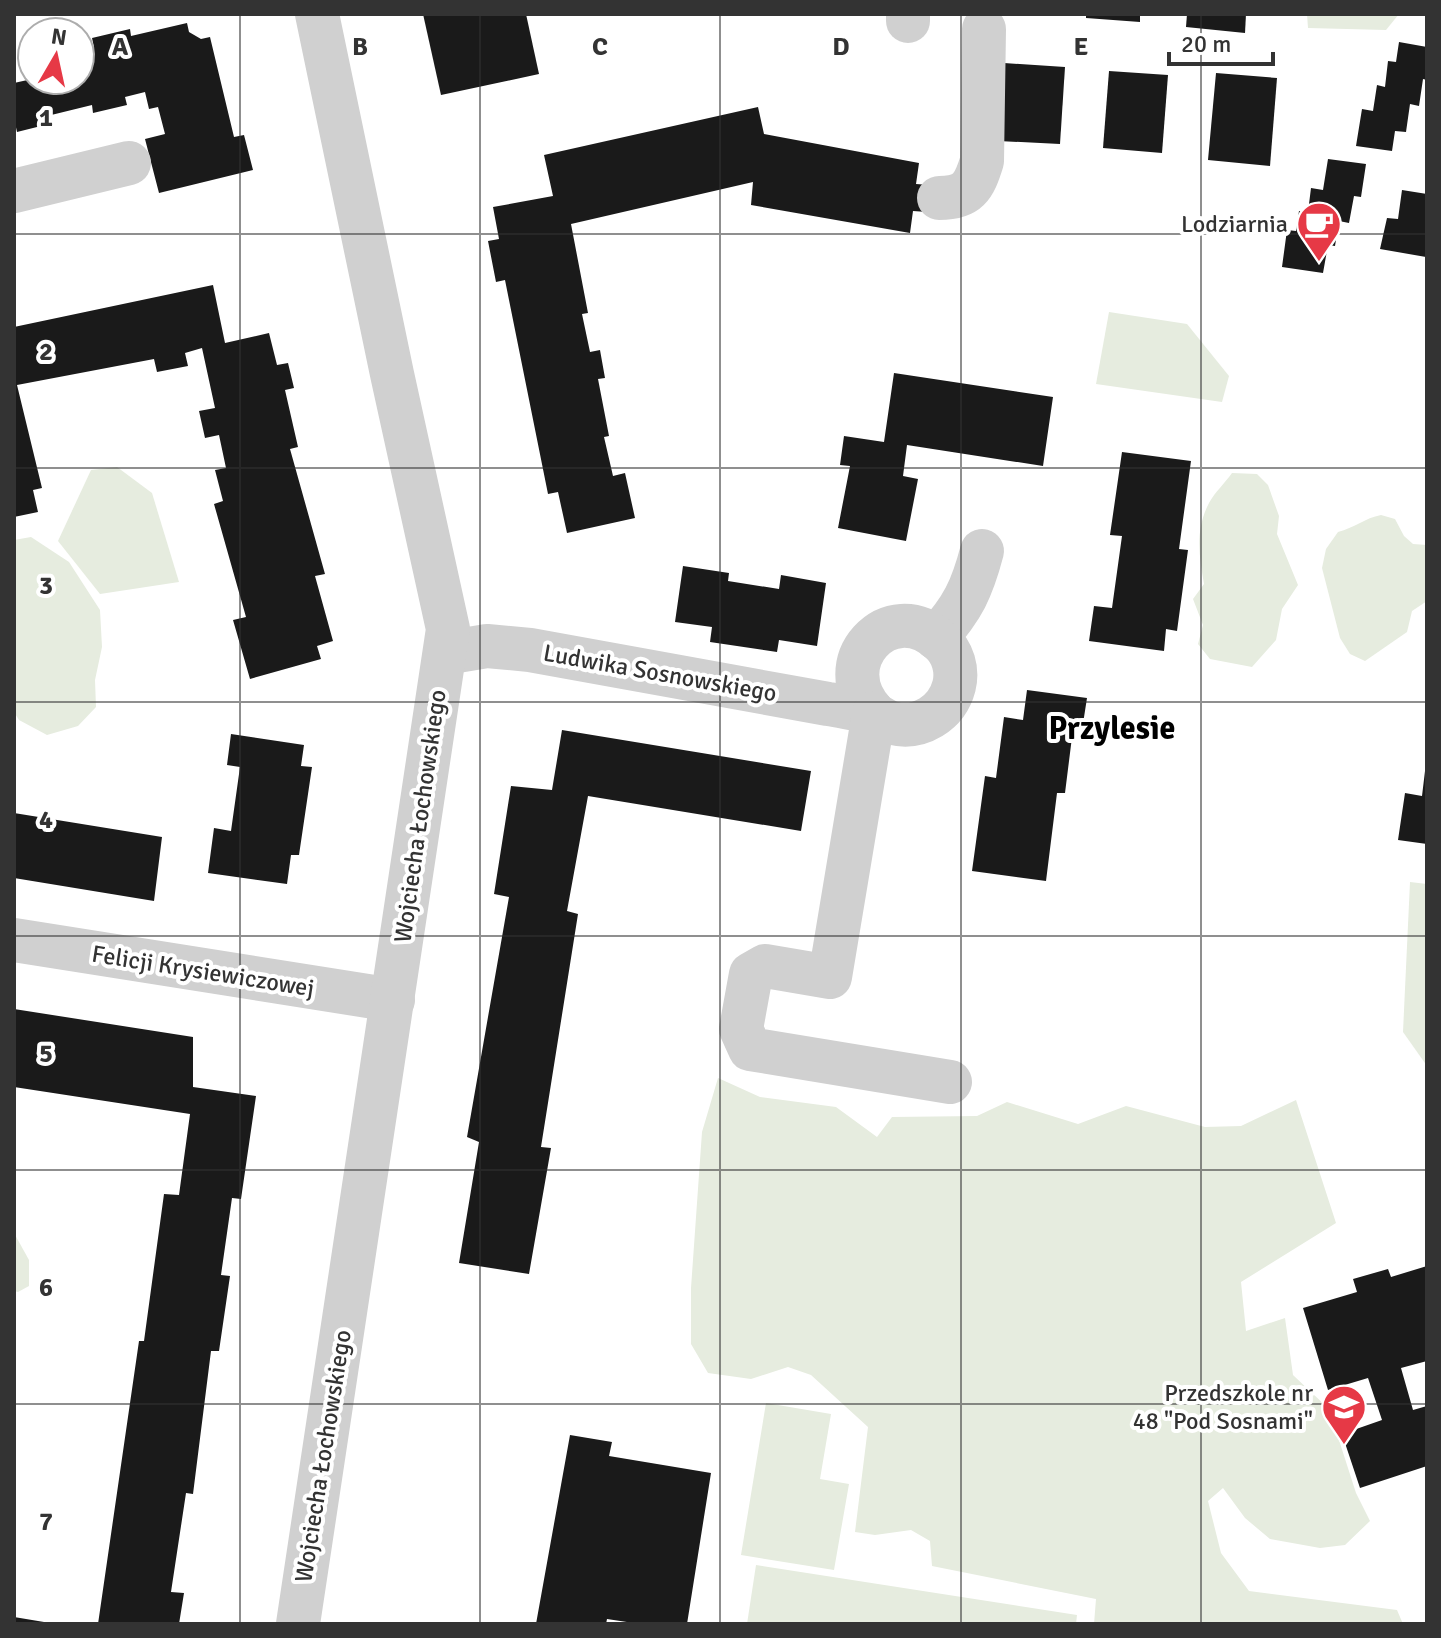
<svg xmlns="http://www.w3.org/2000/svg" width="1441" height="1638" viewBox="0 0 1441 1638" font-family="Signika,sans-serif">
  <style>
    .green { fill: #e6ecdf }
    .building { fill: #1a1a1a }
    .lines { fill: none; stroke-linecap: round; stroke-linejoin: round }
    .minor { stroke: #d0d0d0; stroke-width: 44 }
    .grid { fill: none; stroke: #333; stroke-width: 2; stroke-opacity: 0.55 }
    .labels { text-anchor: middle; stroke-width: 8; stroke-linejoin: round; paint-order: stroke }
    .poi-label { font-size: 24px; fill: #333; stroke: #fff; text-anchor: end }
    .street-label { font-size: 24px; fill: #333; stroke: #fff }
    .district-label { font-size: 32px; font-weight: bold; fill: #000; stroke: #fff }
    .grid-label { font-size: 26px; text-anchor: middle; font-weight: bold; fill: #333; stroke: #fff; stroke-width: 8; stroke-linejoin: round; paint-order: stroke }
  </style>
  <rect width="100%" height="100%" fill="#fff"/>
  <g class="green">
    <path d="M1307,14H1399L1386,30L1308,28Z"/>
    <path d="M1109,312L1187,324L1229,376L1222,402L1096,384Z"/>
    <path d="M117,467L152,493L179,582L100,594L58,541L91,470Z"/>
    <path d="M1232,473L1257,474L1268,485L1279,516L1277,534L1298,585L1282,609L1276,640L1252,667L1210,659L1198,644L1203,625L1193,599L1204,584C1199,555 1195,530 1209,503C1215,492 1225,483 1232,473Z"/>
    <path d="M1381,515L1395,519L1404,536L1413,544L1427,545V601L1412,611L1407,632L1365,661L1350,654L1340,638L1322,568L1326,549L1338,532C1354,528 1365,518 1381,515Z"/>
    <path d="M31,537L69,562L100,610L102,647L95,680L96,707L78,726L47,735L19,720L14,712V540Z"/>
    <path d="M1410,882L1427,884V1066L1403,1032Z"/>
    <path d="M718,1078L760,1097L836,1107L877,1137L892,1117L977,1116L1007,1102L1078,1124L1126,1106L1205,1127L1241,1126L1296,1100L1336,1223L1241,1282L1246,1331L1285,1318L1293,1375L1329,1409L1356,1493L1370,1521L1345,1545L1320,1548L1270,1539L1245,1518L1223,1488L1208,1501L1221,1553L1249,1591L1397,1610L1403,1624H1094L1096,1599L932,1566L930,1541L911,1530L875,1535L855,1532L868,1427L811,1375L788,1367L751,1379L708,1373L691,1344V1288L702,1132Z"/>
    <path d="M14,1233L29,1260V1286L18,1292L14,1291Z"/>
    <path d="M766,1403L831,1414L820,1479L849,1484L834,1570L741,1555Z"/>
    <path d="M756,1565L1077,1615L1076,1624H747Z"/>
  </g>
  <g class="building">
    <path d="M423,14H526L539,74L441,95Z"/>
    <path d="M1086,14H1140V22L1086,18Z"/>
    <path d="M1187,14H1246L1245,33L1186,27Z"/>
    <path d="M187,23L189,32L201,39L210,37L234,137L244,135L253,170L159,193L145,139L165,134L158,107L149,109L145,92L125,97L127,105L93,113L92,105L39,118L41,126L17,132L14,118V83L32,79L80,80V50L94,47L92,38L130,29L131,36Z"/>
    <path d="M1399,42L1427,47V80L1423,79L1419,106L1410,104L1406,132L1395,131L1392,151L1356,146L1362,109L1373,111L1377,85L1385,87L1388,61L1396,62Z"/>
    <path d="M1004,63L1065,67L1060,144L998,141Z"/>
    <path d="M1109,71L1168,75L1162,153L1103,148Z"/>
    <path d="M1216,73L1277,78L1270,166L1208,160Z"/>
    <path d="M758,107L764,134L919,163L916,184L930,185L927,212L913,211L910,233L751,205L753,182L571,224L588,313L582,314L590,352L600,350L605,378L598,379L609,436L604,437L613,476L625,473L635,518L567,533L558,492L548,494L505,280L496,282L488,241L499,239L493,207L553,196L544,155Z"/>
    <path d="M1328,159L1366,164L1361,197L1354,196L1349,223L1339,221L1335,246L1328,245L1323,273L1282,267L1287,230L1296,231L1299,211L1308,212L1311,188L1323,190Z"/>
    <path d="M1402,190L1427,194L1426,257L1380,249L1387,218L1398,219Z"/>
    <path d="M213,285L225,343L269,333L277,365L288,363L294,388L285,390L298,447L290,449L325,574L315,576L333,641L317,646L321,659L250,679L233,620L246,617L214,504L223,501L215,470L226,468L219,435L205,438L199,411L215,408L202,348L185,353L188,366L157,372L154,359L17,385L42,488L33,490L38,512L14,517V327Z"/>
    <path d="M894,373L1053,397L1043,466L907,445L903,476L918,479L906,541L838,528L850,466L840,465L844,436L884,442Z"/>
    <path d="M1122,452L1191,461L1179,549L1188,550L1177,631L1166,629L1164,651L1089,641L1094,606L1112,608L1122,536L1110,535Z"/>
    <path d="M683,566L729,573L728,581L779,589L781,575L826,583L817,646L779,640L777,652L710,642L712,627L675,622Z"/>
    <path d="M1027,690L1087,698L1082,730L1073,729L1065,793H1057L1046,881L972,871L985,776L996,778L1004,717L1023,720Z"/>
    <path d="M562,730L811,771L801,831L588,796L567,911L578,914L541,1147L551,1148L529,1274L459,1263L479,1142L467,1137L509,897L494,894L511,786L552,790Z"/>
    <path d="M231,734L304,745L301,766L312,767L299,855H291L287,884L208,873L214,828L231,831L240,767L227,765Z"/>
    <path d="M1425,771L1427,844L1398,840L1405,793L1422,796Z"/>
    <path d="M14,813L162,837L154,901L14,878Z"/>
    <path d="M14,1009L193,1037V1087L256,1096L241,1199L232,1198L221,1275L230,1276L219,1351H211L193,1494L186,1493L171,1592L184,1593L179,1624H98L139,1341H144L164,1194L179,1195L190,1114L14,1087Z"/>
    <path d="M1427,1266V1361L1401,1368L1413,1410L1427,1406V1466L1360,1488L1342,1434L1382,1420L1368,1378L1328,1390L1303,1308L1357,1292L1353,1279L1388,1269L1391,1277Z"/>
    <path d="M570,1435L612,1442L609,1456L711,1473L687,1624H640L607,1619L606,1624H536Z"/>
    <path d="M14,1617L44,1622V1624H14Z"/>
  </g>
  <g class="lines">
    <g class="minor">
      <path d="M908,21V14"/>
      <path d="M14,191L129,163"/>
      <path d="M939,198C968,198 974,187 982,161L984,29"/>
      <path d="M936,638C963,608 972,589 982,551"/>
      <path d="M445,653L487,646L530,650L828,704C842,706 856,709 870,712C878,715 884,721 892,723C920,730 947,713 954,686C958,670 953,652 940,641C889,595 827,664 874,713"/>
      <path d="M874,713L830,977L765,966L751,974L741,1029L750,1049L950,1082"/>
      <path d="M14,940L393,1000"/>
      <path d="M298,1624L448,629L392,374L317,14"/>
    </g>
  </g>
  <path class="grid" d="M240,14V1624M480,14V1624M720,14V1624M961,14V1624M1201,14V1624M14,234H1427M14,468H1427M14,702H1427M14,936H1427M14,1170H1427M14,1404H1427"/>
  <defs>
    <g id="cafe-pin" transform="scale(2.3)"><path d="M0 17L-7.5 6A9.5 9.5 0 1 1 7.5 6Z" fill="#e63946" stroke="#fff"/><path d="M-5.5-4.5H6V0H3Q3 3.5 0 3.5H-2.5Q-5.5 3.5-5.5 0ZM3-3.2v2h1.7v-2ZM-6 4.5H4V6H-6Z" fill="#fff"/></g>
    <g id="school-pin" transform="scale(2.3)"><path d="M0 17L-7.5 6A9.5 9.5 0 1 1 7.5 6Z" fill="#e63946" stroke="#fff"/><path d="M0-5L7-2L0 1L-7-2ZM-4 1L0 2.5L4 1V4Q0 6-4 4Z" fill="#fff"/></g>
  </defs>
  <g fill-rule="evenodd">
    <use href="#cafe-pin" x="1319" y="224"/>
    <use href="#school-pin" x="1344" y="1407"/>
  </g>
  <g class="labels">
    <g class="poi-label">
      <text x="1288" y="232">Lodziarnia</text>
      <text x="1313" y="1401">Przedszkole nr<tspan x="1313" dy="28">48 "Pod Sosnami"</tspan></text>
    </g>
    <g class="street-label">
      <text transform="translate(660 673) rotate(10)" y="8">Ludwika Sosnowskiego</text>
      <text transform="translate(420 816) rotate(-82)" y="8">Wojciecha Łochowskiego</text>
      <text transform="translate(203 971) rotate(9)" y="8">Felicji Krysiewiczowej</text>
      <text transform="translate(323 1456) rotate(-81)" y="8">Wojciecha Łochowskiego</text>
    </g>
    <g class="district-label">
      <text x="1112" y="739">Przylesie</text>
    </g>
  </g>
  <g class="grid-label">
    <text x="120" y="55">A</text>
    <text x="360" y="55">B</text>
    <text x="600" y="55">C</text>
    <text x="841" y="55">D</text>
    <text x="1081" y="55">E</text>
    <text x="46" y="126">1</text>
    <text x="46" y="360">2</text>
    <text x="46" y="594">3</text>
    <text x="46" y="828">4</text>
    <text x="46" y="1062">5</text>
    <text x="46" y="1296">6</text>
    <text x="46" y="1530">7</text>
  </g>
  <rect width="1441" height="1638" fill="none" stroke="#333333" stroke-width="32"/>
  <g transform="translate(56 56) rotate(9)"><circle r="38" fill="#ffffff" stroke="#adadad" stroke-width="2"/>
  <path d="M0-6L14 30L0 20L-14 30Z" fill="#e63946"/>
  <text y="-12" font-size="22" font-weight="bold" text-anchor="middle" fill="#333333">N</text>
  </g>
  <path d="M1169 52v12h104v-12" fill="none" stroke="#333333" stroke-width="4"/>
  <text x="1181" y="52" font-size="24" fill="#333333" stroke="#ffffff" stroke-width="6" paint-order="stroke">20 m</text>
</svg>
